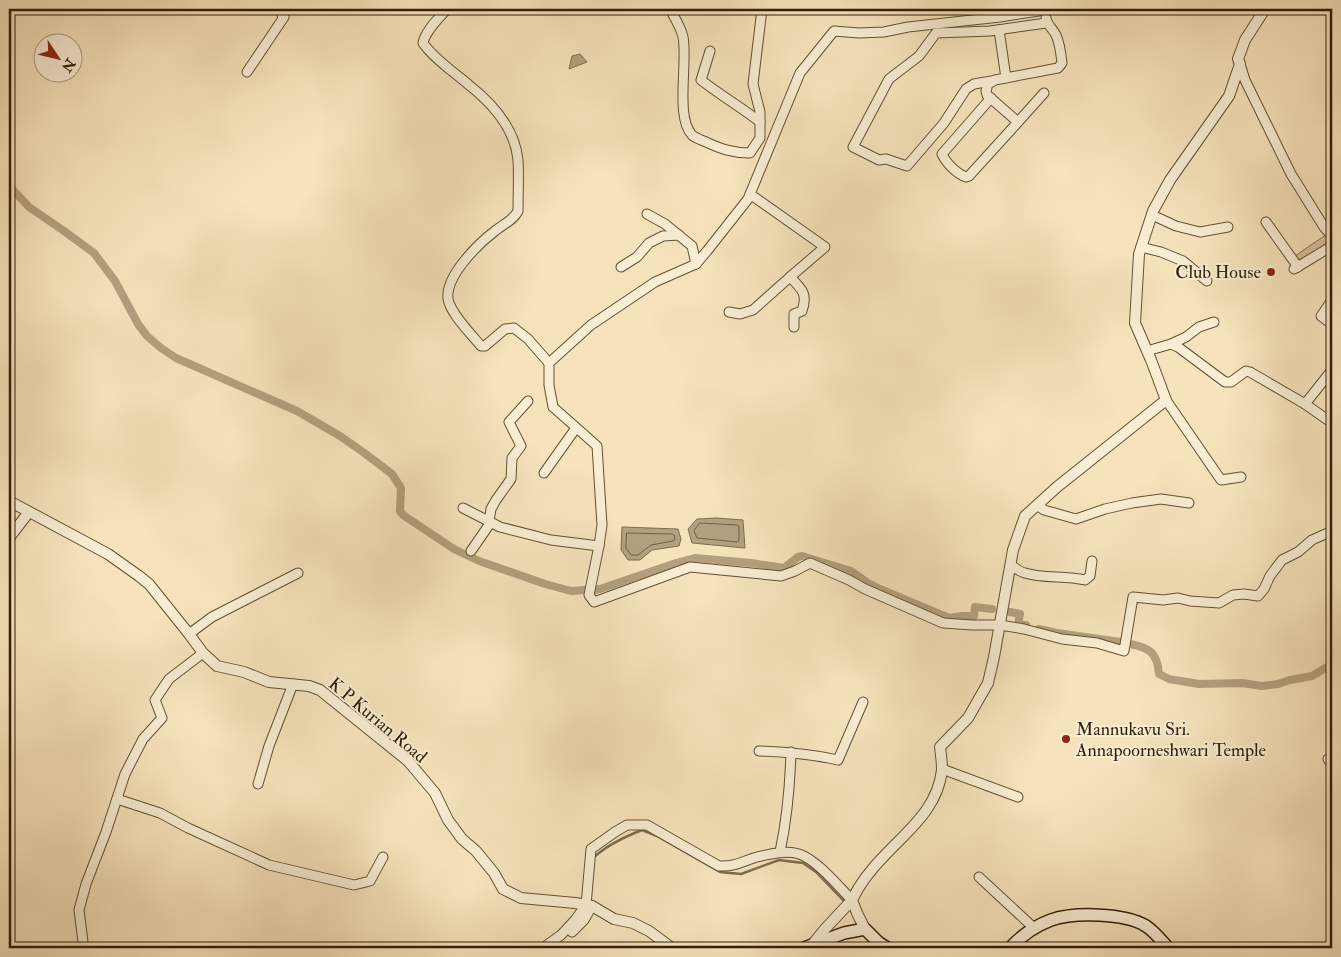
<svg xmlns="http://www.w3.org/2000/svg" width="1341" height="957" viewBox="0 0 1341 957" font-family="'IM FELL Double Pica',serif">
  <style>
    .green { fill: #d5c29d; stroke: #837052 }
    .water { fill: #b3a07e; stroke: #7f6c4e }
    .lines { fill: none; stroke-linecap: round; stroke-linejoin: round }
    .shore { stroke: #726042; stroke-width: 1 }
    .stream { stroke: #7f6c4e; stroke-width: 2.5 }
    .canal { stroke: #b3a07e; stroke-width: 8 }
    .minor-casing { stroke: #625034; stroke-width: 11 }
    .tertiary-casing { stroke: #625034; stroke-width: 12 }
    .secondary-casing { stroke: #311f06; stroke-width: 14 }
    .minor { stroke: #f9edd3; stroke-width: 9 }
    .tertiary { stroke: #f9edd3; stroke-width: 10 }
    .secondary { stroke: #f9edd3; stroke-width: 11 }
    .poi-dot { fill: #8f2418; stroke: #f9edd3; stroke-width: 2 }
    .labels { text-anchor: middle; stroke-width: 4; stroke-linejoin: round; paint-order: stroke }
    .poi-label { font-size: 18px; fill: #311f06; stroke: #f9edd3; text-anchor: end }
    .street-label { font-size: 18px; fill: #311f06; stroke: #f9edd3 }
  </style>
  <rect width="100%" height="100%" fill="#f6e3bc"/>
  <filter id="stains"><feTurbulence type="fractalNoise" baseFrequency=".004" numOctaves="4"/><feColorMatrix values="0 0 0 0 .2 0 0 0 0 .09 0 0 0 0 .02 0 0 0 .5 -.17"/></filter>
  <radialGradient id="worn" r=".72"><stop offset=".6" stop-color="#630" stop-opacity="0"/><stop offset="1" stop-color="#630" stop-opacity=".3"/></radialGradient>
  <path class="green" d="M1327,234L1332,241V243L1301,264L1295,256Z"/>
  <g class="water">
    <path d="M580,54L587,62L569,69L572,56Z"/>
    <path d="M716,518L743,520L745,548L692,543L688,529L697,519Z"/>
    <path d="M622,527L678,529L681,539L679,546L652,550L640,560H628L621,550Z"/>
  </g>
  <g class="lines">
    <g class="shore">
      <path d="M700,523L737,525L739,526V540L737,542L697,538L694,531Z"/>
      <path d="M627,533L672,534L674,535L675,539L673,541L651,545L638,555H631L626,548Z"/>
    </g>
    <g class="stream">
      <path d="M593,858C607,845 624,837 642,830L657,836L720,872L741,874L779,860L803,863L816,872L843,900"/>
      <path d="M878,935L898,948"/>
    </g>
    <g class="canal">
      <path d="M9,186L29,207L64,231L94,253L115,281L138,324L147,336L161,348L176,358L297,411L340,436L363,452L392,474L401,488L400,511L403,515L454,549L479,561L545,584L571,591L585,590"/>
      <path d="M594,590L600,589L676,563L695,558L751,563L784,568L798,557L802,556L851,571L868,583L880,589L949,618L962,616H974L975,607L992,609"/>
      <path d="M1010,612L1020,614L1018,624L1026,625"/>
      <path d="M1039,629L1057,633L1121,642"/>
      <path d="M1130,644C1150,648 1157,652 1159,674L1169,679L1199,684L1242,683L1262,686L1278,684L1290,680L1312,676L1332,664"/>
    </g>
    <g class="minor-casing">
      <g id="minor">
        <path d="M447,9C439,18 425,31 423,43C433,58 455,73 469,85C493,104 515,128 518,160C519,177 518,194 518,211C513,221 503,224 495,231C479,243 445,276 448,299C450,313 472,335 481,346H485L505,329L514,328L528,339L549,363"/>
        <path d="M670,9C674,17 681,27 683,37C688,62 675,117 692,135C695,138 702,140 706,142C721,149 733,153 750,153L760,138V112L753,84L762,9"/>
        <path d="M1052,9L1000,17L908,27L884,32L859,33L834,31L800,73L748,199L707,251L696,264L655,282L591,325L549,363V385L553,407L597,446L602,525L599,546L589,595L594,602L690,567L781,576L795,571L810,563L849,580L865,589L943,623L972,625H1000L1024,629L1062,639L1097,643L1124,651L1133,597L1163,600L1178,598L1190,601L1219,603L1233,595L1244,594L1258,596L1264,589L1270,576L1282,560L1298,552L1312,540L1332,531"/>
        <path d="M999,30L1006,78"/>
        <path d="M710,51L701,80C720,95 741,107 760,122"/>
        <path d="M1240,64L1245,80L1291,174L1324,227L1332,236"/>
        <path d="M247,72L284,17L278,9"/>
        <path d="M991,81L974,84L966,89L944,123L907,166L886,159L879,160L853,147L889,79L919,56L936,33L990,31L1046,23"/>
        <path d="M1044,93L1018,122L987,95L986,91L988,84L995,80L1058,68L1062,63C1061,54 1060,44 1056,35C1053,29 1047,25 1046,18"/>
        <path d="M991,98L942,154C946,163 957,174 966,177L969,176L1018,122"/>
        <path d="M750,194L825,247L790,277C802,289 808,294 802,311L794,314V327"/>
        <path d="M647,214L665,224L692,246L696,264"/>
        <path d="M1152,215L1176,226L1200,232L1228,227"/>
        <path d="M1266,222L1298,267"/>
        <path d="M1141,247L1161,252L1183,261L1207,281"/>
        <path d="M621,267L637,257L649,243L663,236L679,235"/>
        <path d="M1294,269L1332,246"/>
        <path d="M1332,300L1321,316L1332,324"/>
        <path d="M729,312L740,314L753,310L790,277"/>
        <path d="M1171,344L1186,337L1199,327L1214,322"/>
        <path d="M1147,351L1171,344L1178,347L1225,382H1231L1246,371L1250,372L1305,404L1332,423"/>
        <path d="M1166,400L1221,480L1241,477"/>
        <path d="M1305,404L1332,370"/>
        <path d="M544,473L576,428"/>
        <path d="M1037,505L1044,510L1076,519L1105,509L1132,503L1161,499L1189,503"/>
        <path d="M463,508L500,527L551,540L599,546"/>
        <path d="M471,551L489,525V521L491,509L496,500L511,479L512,458L521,446L509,422L528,401"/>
        <path d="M1011,565C1015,568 1020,572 1025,573C1044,579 1065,575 1085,580L1090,576L1092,561"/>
        <path d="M189,634L212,617L298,573"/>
        <path d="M759,751C786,752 811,754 838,760L863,702"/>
        <path d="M1328,759L1332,765"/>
        <path d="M942,769L1018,797"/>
        <path d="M258,784L269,746L293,684"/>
        <path d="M117,799L160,813L188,828L269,865L354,885L370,881L383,857"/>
        <path d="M780,852C787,819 790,785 791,752"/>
        <path d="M979,877L1034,928"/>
        <path d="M572,932L584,920L592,906"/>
        <path d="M83,948V942L79,910L86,884L106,832L125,774L143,739L162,718L155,700L169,679L203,653"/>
        <path d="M543,948L561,935L575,920L586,905L591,849L615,832L627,825H647L719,866C736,867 742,861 757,857C770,854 786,850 799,854C816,859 839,887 852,900"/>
      </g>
    </g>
    <g class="tertiary-casing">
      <g id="tertiary">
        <path d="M9,501L108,554L139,576L149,584L189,634L203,653L217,666L244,672L269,682L309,686L320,690L408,761L435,793L448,820L462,839L476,851L494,873L503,889L521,898L575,903L592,906L614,919L633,923L649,931L672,948"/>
        <path d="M9,538L29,512"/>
        <path d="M865,929L857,913L852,900C860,883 873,867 886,854C910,829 938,807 942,770C942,763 941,754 940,747L968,718L988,683L994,657L1013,550L1025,516L1057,487L1166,400L1151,360L1135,323L1139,254L1153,211L1170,180L1229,96L1240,64L1238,59L1245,40L1265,9"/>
        <path d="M812,945L825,929L852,900"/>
      </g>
    </g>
    <g class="secondary-casing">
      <g id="secondary">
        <path d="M804,948L844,933L865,929L879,943L887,948"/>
        <path d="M1010,948C1021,936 1035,926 1051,920C1074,912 1125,913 1146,926C1155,932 1161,940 1168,948"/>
      </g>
    </g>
    <use href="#minor" class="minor"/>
    <use href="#tertiary" class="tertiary"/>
    <use href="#secondary" class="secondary"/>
  </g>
  <g class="poi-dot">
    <circle cx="1271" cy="272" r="5"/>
    <circle cx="1066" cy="739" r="5"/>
  </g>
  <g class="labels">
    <g class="poi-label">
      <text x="1261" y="278">Club House</text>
      <text x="1076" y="735" text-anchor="start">Mannukavu Sri.<tspan x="1076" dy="21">Annapoorneshwari Temple</tspan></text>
    </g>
    <g class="street-label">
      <text transform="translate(378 720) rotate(40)" y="6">K P Kurian Road</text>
    </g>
  </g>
  <rect width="1341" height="957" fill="none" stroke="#f6e3bc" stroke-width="30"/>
  <rect x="10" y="10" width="1321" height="937" fill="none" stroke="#311f06" stroke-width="2.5"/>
  <rect x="15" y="15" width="1311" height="927" fill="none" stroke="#311f06"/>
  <g transform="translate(58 58) rotate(125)"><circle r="24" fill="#f9edd3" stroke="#a99b81"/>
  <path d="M0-4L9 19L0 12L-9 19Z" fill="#8f2418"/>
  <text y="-8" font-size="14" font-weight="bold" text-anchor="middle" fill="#311f06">N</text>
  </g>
  <rect width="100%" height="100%" filter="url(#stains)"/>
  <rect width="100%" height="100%" fill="url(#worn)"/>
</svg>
